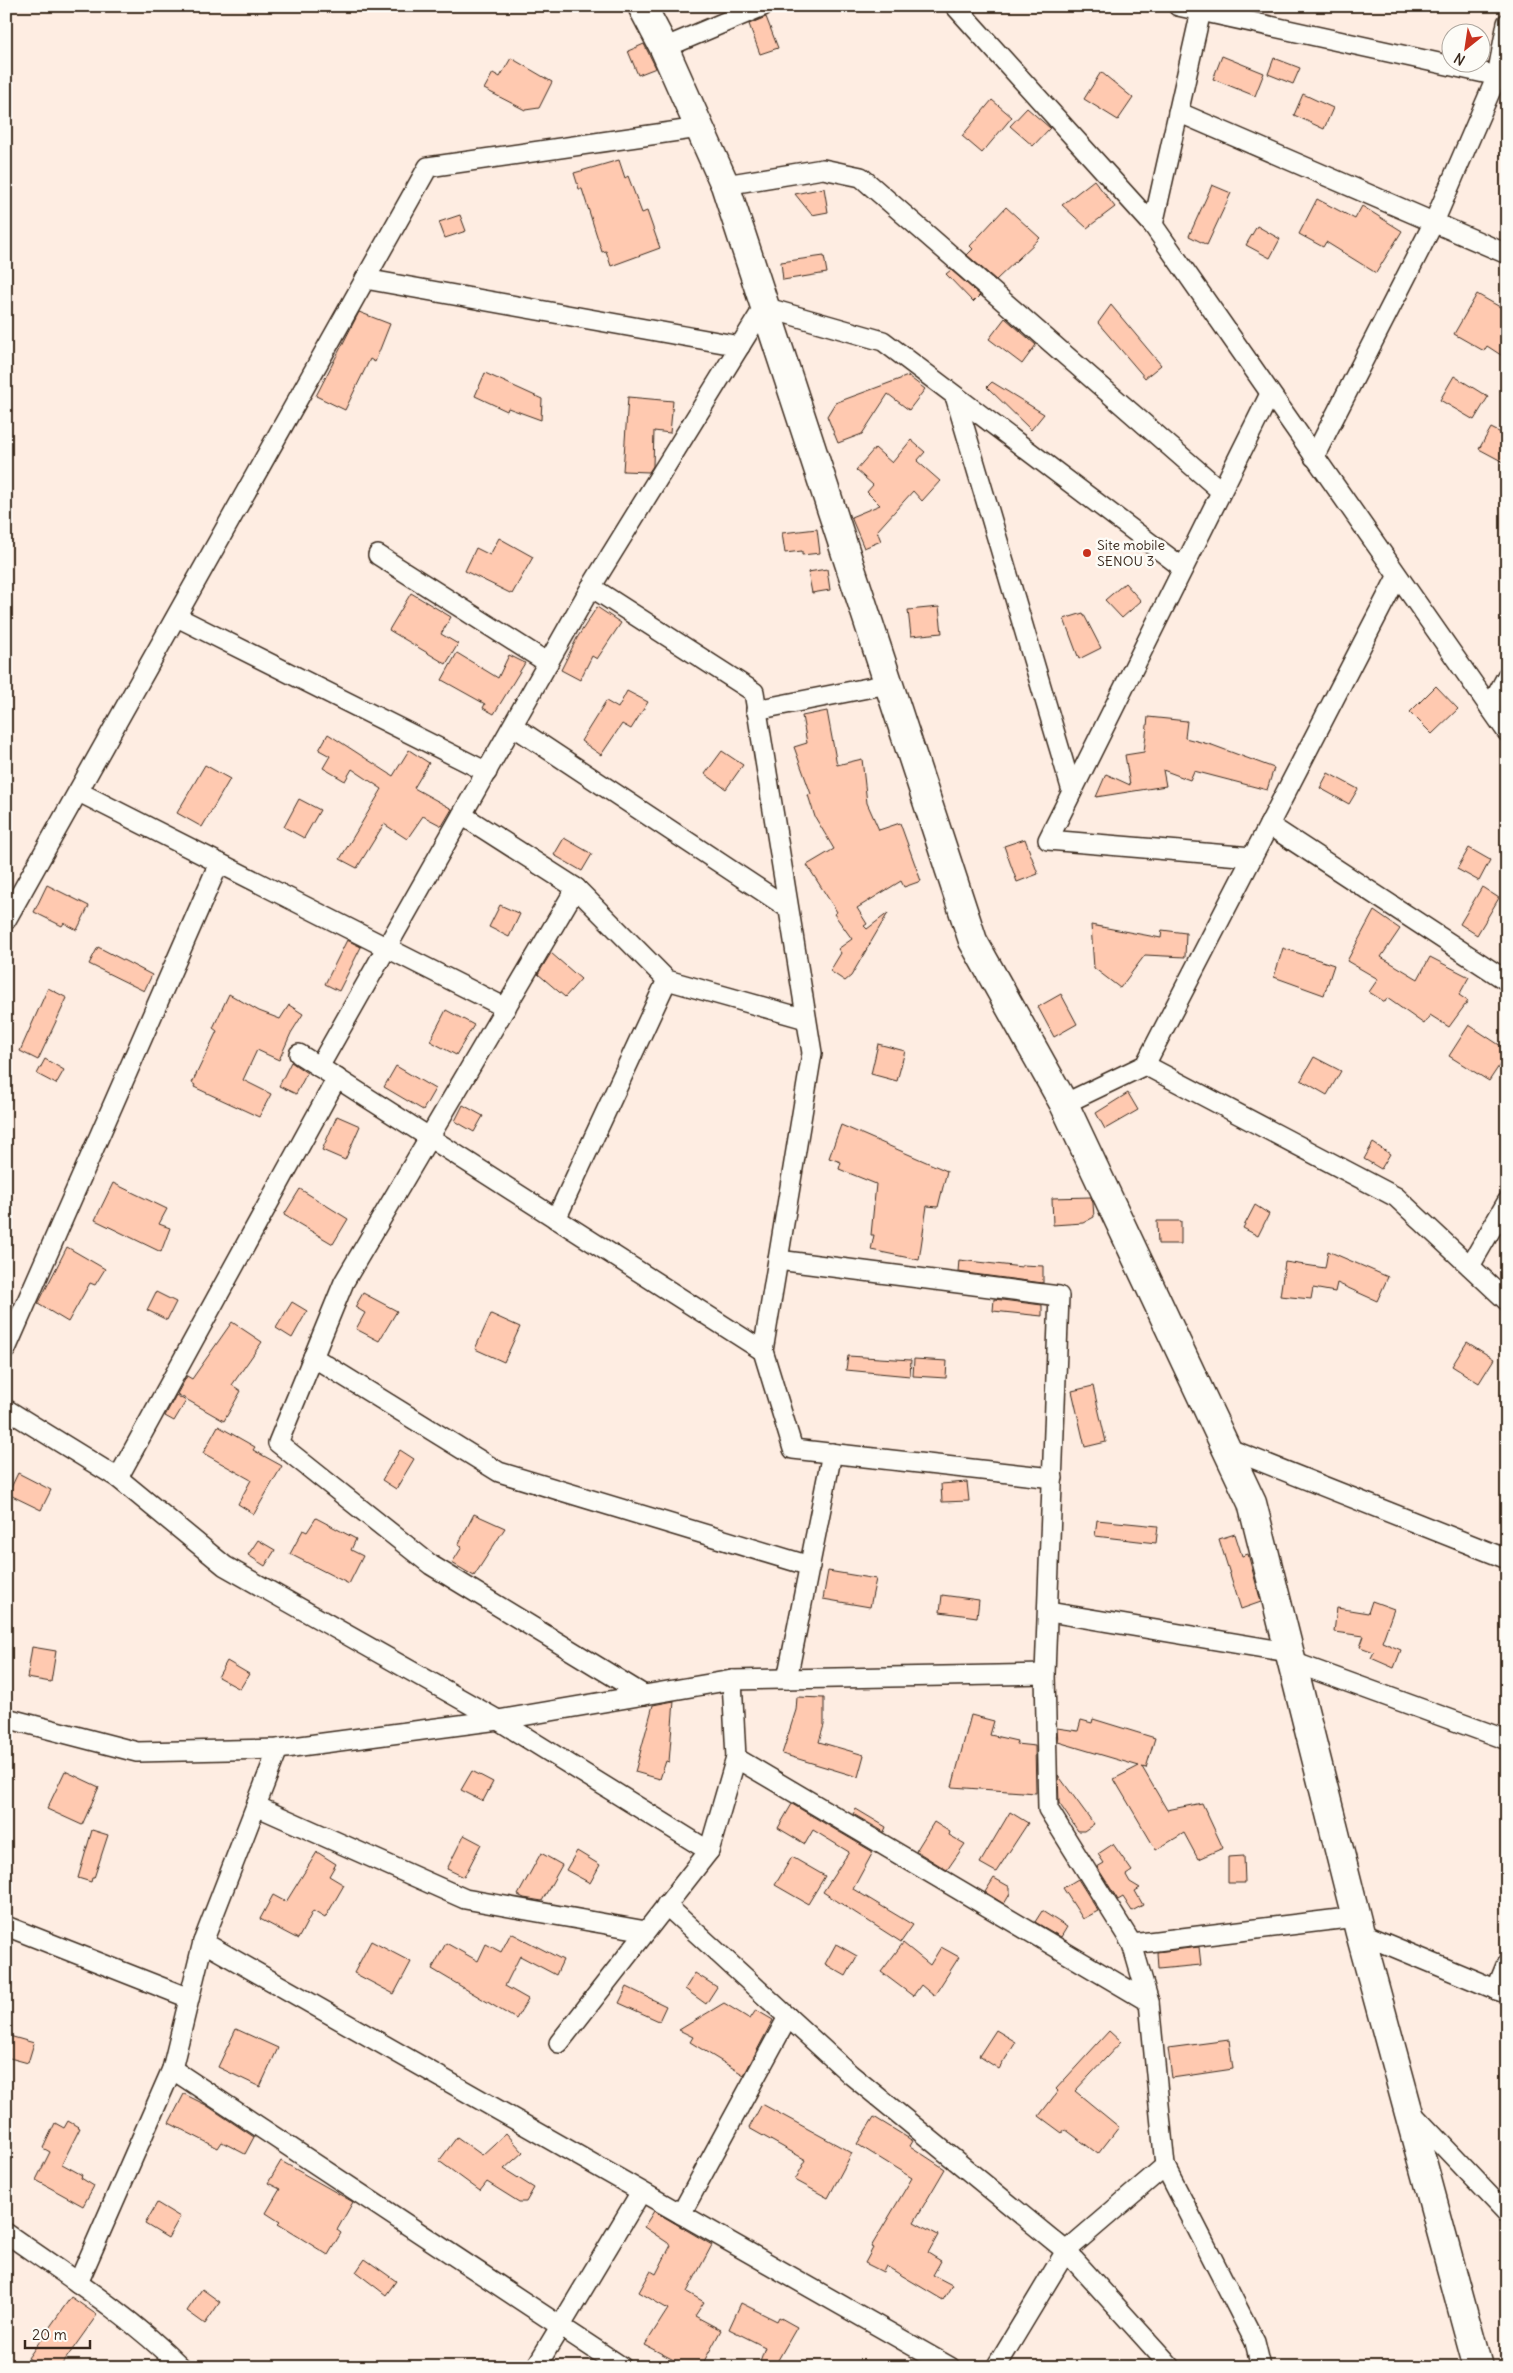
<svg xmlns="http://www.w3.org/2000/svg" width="1513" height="2373" viewBox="0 0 1513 2373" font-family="Delius,sans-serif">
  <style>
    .building { fill: #ffc9b0; stroke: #3b2a1e }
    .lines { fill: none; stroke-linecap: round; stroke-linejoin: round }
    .street-casing { stroke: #3b2a1e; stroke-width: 22 }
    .secondary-casing { stroke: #3b2a1e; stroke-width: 31 }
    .street { stroke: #fdfcf7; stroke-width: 19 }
    .secondary { stroke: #fdfcf7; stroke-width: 28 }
    .poi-dot { fill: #c8321e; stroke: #fdfcf7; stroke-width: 2 }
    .labels { text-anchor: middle; stroke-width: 5; stroke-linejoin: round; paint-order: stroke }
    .poi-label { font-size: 14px; fill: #3b2a1e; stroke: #fdfcf7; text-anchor: start }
  </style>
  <rect width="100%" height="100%" fill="#feede2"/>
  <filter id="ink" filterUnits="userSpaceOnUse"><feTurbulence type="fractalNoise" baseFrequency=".02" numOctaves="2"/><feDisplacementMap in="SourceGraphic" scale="10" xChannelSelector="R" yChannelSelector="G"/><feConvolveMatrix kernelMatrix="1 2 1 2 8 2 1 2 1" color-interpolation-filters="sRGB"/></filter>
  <g filter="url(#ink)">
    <g class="building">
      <path d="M766,17L778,48L760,54L749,24Z"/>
      <path d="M644,44L656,68L638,75L628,51Z"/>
      <path d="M1222,56L1264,73L1255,96L1213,79Z"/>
      <path d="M511,58L552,82L539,108L525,110L484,89L493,73L500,77Z"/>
      <path d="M1274,58L1300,68L1293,84L1268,74Z"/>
      <path d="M1101,72L1133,98L1118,120L1084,99Z"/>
      <path d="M1303,94L1333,108L1324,129L1294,115Z"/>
      <path d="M992,100L1012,117L982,153L962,136Z"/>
      <path d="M1027,108L1050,128L1033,146L1010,126Z"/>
      <path d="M619,160L625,178L628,176L642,213L647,211L660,248L611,266L606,251L602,252L582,189H579L574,173Z"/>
      <path d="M1094,180L1115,207L1087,228L1062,205Z"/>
      <path d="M1212,185L1231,193L1207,245L1189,236Z"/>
      <path d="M824,188L828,212L812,215L795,194Z"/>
      <path d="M1317,199L1355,219L1362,206L1402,231L1376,273L1326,242L1323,247L1299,234Z"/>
      <path d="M1006,207L1040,238L996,280L967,255L973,249L970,246Z"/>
      <path d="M460,215L466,231L445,238L439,222Z"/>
      <path d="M1257,226L1280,239L1270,258L1246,245Z"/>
      <path d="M824,256L827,273L783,280L781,262Z"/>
      <path d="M951,270L980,295L973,302L946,274Z"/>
      <path d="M1477,294L1507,311V359L1487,346L1484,351L1454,334Z"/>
      <path d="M1111,305L1161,365L1145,378L1098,323Z"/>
      <path d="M359,312L390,324L375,362L370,359L345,410L316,396Z"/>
      <path d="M1005,318L1036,345L1022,364L989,339Z"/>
      <path d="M485,373L542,399L541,420L508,408L507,411L475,396Z"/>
      <path d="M908,376L925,389L909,410L888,394L862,434L838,443L827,416L835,403Z"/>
      <path d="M1454,376L1488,397L1474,420L1440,400Z"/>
      <path d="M992,382L1044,414L1031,430L987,387Z"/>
      <path d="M628,397L673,401L670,433L654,431L653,466L649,472L623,471Z"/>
      <path d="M1491,428L1507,436V464L1479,449Z"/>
      <path d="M911,440L925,452L917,461L940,481L922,501L913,491L877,531L881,541L864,548L851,517L880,505L867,492L873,485L856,470L875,448L892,463Z"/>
      <path d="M817,529L820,553L802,555V551L785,553L782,533Z"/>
      <path d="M499,538L533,557L512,594L465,571L476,548L490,555Z"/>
      <path d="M827,569L830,590L812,593L808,572Z"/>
      <path d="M1125,583L1141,601L1122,618L1105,600Z"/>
      <path d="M411,593L451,617L441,634L458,644L446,664L389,630Z"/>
      <path d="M597,607L621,623L597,659L592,656L580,680L561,670L577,638Z"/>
      <path d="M939,607L942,633L911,636L908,610Z"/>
      <path d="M1083,613L1101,648L1079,659L1064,619Z"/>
      <path d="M457,653L498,678L509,655L525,663L494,714L483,708L485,704L442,680Z"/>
      <path d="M1436,686L1458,709L1432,734L1410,712Z"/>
      <path d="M627,691L648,702L631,729L622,724L601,755L581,741L606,701L618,708Z"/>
      <path d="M827,711L837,765L862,759L867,803L879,830L900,823L921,881L904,887L901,881L857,908L867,924L864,926L867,929L888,913L851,976L845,981L830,971L841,953L838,949L852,939L834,914L837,912L807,865L834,849L815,817L808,795L811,794L794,747L807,743L802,716Z"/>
      <path d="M1148,717L1187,721L1185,738L1212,745L1274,768L1267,790L1194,771L1190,780L1163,770L1166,786L1096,797L1106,774L1130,785L1125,755L1144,752Z"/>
      <path d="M328,734L393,776L409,750L429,763L414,788L452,809L442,826L423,816L407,839L384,824L357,868L340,859L382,789L352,769L345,781L323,768L330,756L319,750Z"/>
      <path d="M722,751L743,765L726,789L705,774Z"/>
      <path d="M205,765L230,779L202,827L177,813Z"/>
      <path d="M1328,773L1358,789L1349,804L1320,788Z"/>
      <path d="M299,799L320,810L304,838L284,827Z"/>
      <path d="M564,838L592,854L582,871L554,855Z"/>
      <path d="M1025,839L1038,874L1017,882L1004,846Z"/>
      <path d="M1469,848L1490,860L1479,881L1457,869Z"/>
      <path d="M47,885L89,906L77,930L64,923L62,926L34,912Z"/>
      <path d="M1482,887L1499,898L1477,935L1460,924Z"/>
      <path d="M500,905L520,914L509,937L489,927Z"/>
      <path d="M1374,911L1400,929L1381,957L1418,979L1430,957L1469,977L1459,995L1468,1001L1449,1027L1430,1015L1424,1024L1387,998L1385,1002L1369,992L1378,979L1347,961Z"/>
      <path d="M1091,925L1161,938L1162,930L1186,933L1185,957L1145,955L1120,988L1094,968Z"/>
      <path d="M347,940L361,947L339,991L325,984Z"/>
      <path d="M98,947L152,975L144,991L89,964Z"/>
      <path d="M1283,948L1334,965L1324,995L1274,977Z"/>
      <path d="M551,953L581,979L565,997L538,974Z"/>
      <path d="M48,988L67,998L38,1060L20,1051Z"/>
      <path d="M229,994L259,1011L280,1019L289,1005L303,1014L291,1033L279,1060L257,1050L243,1080L271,1094L259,1117L194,1087L195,1085L192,1083L217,1031L213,1028Z"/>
      <path d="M1061,994L1077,1024L1054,1037L1038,1007Z"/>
      <path d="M446,1010L474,1025L456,1055L430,1041Z"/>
      <path d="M1469,1025L1507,1050V1054L1489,1081L1449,1056Z"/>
      <path d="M878,1044L905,1051L897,1081L871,1074Z"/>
      <path d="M1314,1057L1341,1071L1327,1095L1301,1080Z"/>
      <path d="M45,1059L64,1070L56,1084L37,1074Z"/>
      <path d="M291,1062L307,1073L296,1094L279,1086Z"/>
      <path d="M396,1066L435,1089L423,1110L384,1087Z"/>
      <path d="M1128,1093L1138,1110L1105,1129L1096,1113Z"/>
      <path d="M463,1105L483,1116L474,1132L455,1121Z"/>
      <path d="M337,1116L360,1126L345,1160L322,1150Z"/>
      <path d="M841,1125L947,1171L938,1207L927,1206L919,1260L871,1250L874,1235H871L876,1184L839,1169L841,1162L829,1158Z"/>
      <path d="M1373,1143L1390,1154L1381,1169L1364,1159Z"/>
      <path d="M113,1183L167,1209L159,1224L170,1228L161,1252L95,1220Z"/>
      <path d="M300,1189L348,1219L333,1244L284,1215Z"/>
      <path d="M1091,1197L1093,1203L1094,1217L1083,1223L1053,1225L1052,1198Z"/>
      <path d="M1255,1205L1269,1214L1258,1236L1243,1228Z"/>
      <path d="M1157,1221H1181V1244H1158Z"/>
      <path d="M67,1247L105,1269L95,1285L90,1283L68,1322L38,1304Z"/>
      <path d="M1328,1251L1388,1277L1377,1301L1337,1283L1335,1292L1313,1288L1311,1299L1280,1296L1285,1262L1325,1268Z"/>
      <path d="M959,1260L1022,1267V1265L1043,1266V1283L958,1272Z"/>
      <path d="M156,1292L176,1302L167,1320L147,1310Z"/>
      <path d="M363,1293L397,1311L379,1341L356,1329L365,1313L355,1307Z"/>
      <path d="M994,1299L1042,1305V1316L993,1311Z"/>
      <path d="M292,1302L307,1311L292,1338L276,1328Z"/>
      <path d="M491,1314L520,1327L504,1362L475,1349Z"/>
      <path d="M232,1322L262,1342L232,1385L241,1391L224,1421L177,1394L187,1376L192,1379Z"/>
      <path d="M1467,1342L1494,1359L1479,1383L1452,1366Z"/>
      <path d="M848,1356L911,1360L910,1376L846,1370Z"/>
      <path d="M914,1359L947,1361L946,1378L913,1376Z"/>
      <path d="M1093,1386L1106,1442L1085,1447L1072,1391Z"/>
      <path d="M176,1395L186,1401L174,1421L165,1416Z"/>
      <path d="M218,1426L255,1447L253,1450L282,1466L254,1514L238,1504L251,1480L203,1453Z"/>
      <path d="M400,1450L414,1459L396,1489L382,1480Z"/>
      <path d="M18,1473L51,1490L41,1510L8,1494Z"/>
      <path d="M967,1482L969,1501L942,1502L941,1484Z"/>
      <path d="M474,1514L505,1528L474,1576L452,1563L462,1547L458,1545Z"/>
      <path d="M316,1518L356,1539L351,1550L363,1556L349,1584L290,1554L303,1530L307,1532Z"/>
      <path d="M1097,1520L1158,1526L1156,1543L1095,1536Z"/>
      <path d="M1235,1534L1242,1556L1248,1554L1261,1602L1241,1609L1219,1539Z"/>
      <path d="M258,1540L275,1550L265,1566L248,1555Z"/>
      <path d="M828,1571L876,1579L870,1607L823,1599Z"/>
      <path d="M942,1595L979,1600L977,1617L940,1612Z"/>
      <path d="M1372,1601L1394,1609L1382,1642L1401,1650L1394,1668L1371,1658L1374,1652L1360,1647L1364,1636L1334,1632L1337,1608L1368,1613Z"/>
      <path d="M32,1647L56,1651L51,1682L27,1678Z"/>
      <path d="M227,1661L249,1674L240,1689L218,1677Z"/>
      <path d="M797,1697L824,1698V1725L819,1742L864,1755L858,1777L782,1754L796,1710Z"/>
      <path d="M674,1701L669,1762L666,1761L660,1779L635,1772L653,1705Z"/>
      <path d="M971,1715L994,1721L990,1735L1017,1741L1016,1744L1035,1746L1036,1793L952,1787Z"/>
      <path d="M1093,1719L1155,1738L1146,1768L1142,1767L1167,1810L1202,1803L1223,1848L1198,1859L1184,1833L1156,1850L1114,1779L1139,1766L1058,1742L1057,1728L1078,1731L1081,1720L1092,1723Z"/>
      <path d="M65,1771L99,1787L82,1825L47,1809Z"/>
      <path d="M472,1771L493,1782L483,1801L461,1790Z"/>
      <path d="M1058,1775L1094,1824L1084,1831H1078L1059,1803Z"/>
      <path d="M792,1804L873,1852L853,1889L913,1925L901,1942L823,1892L849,1852L813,1830L805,1844L778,1828Z"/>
      <path d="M856,1809L886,1827L884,1832L853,1814Z"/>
      <path d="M1010,1812L1028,1823L996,1872L980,1863Z"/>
      <path d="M934,1822L950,1832L949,1835L965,1844L947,1870L916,1851Z"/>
      <path d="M92,1830L108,1835L94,1878H92L91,1882L78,1878Z"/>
      <path d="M464,1835L481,1844L464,1877L447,1869Z"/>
      <path d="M1113,1844L1132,1871L1126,1875L1130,1882L1140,1888L1135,1891L1143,1905L1132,1911L1123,1897L1118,1900L1097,1867L1104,1863L1098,1854Z"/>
      <path d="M577,1851L600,1865L590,1883L566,1870Z"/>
      <path d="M317,1852L336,1864L329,1876L344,1885L325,1918L313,1911L298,1939L260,1919L273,1895L286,1902Z"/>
      <path d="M541,1853L562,1865L542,1901L524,1898L518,1895Z"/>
      <path d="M1244,1856L1245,1883H1228V1857Z"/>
      <path d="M792,1857L825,1876L808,1904L775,1885Z"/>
      <path d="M994,1878L1010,1887V1894L1004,1904L985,1892Z"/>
      <path d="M1078,1879L1098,1911L1083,1919L1063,1888Z"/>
      <path d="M1042,1911L1067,1927L1061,1937L1035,1922Z"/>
      <path d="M511,1933L563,1960L556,1975L520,1956L505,1986L528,1999L516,2019L432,1969L446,1943L478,1961L486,1944L501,1952Z"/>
      <path d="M371,1941L411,1962L394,1994L354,1973Z"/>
      <path d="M903,1943L930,1965L941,1947L959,1957L934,1996L921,1985L913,1996L881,1972Z"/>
      <path d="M836,1944L857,1956L846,1976L825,1964Z"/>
      <path d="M1199,1947L1201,1965L1158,1969L1157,1952Z"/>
      <path d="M695,1973L717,1987L706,2004L685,1989Z"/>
      <path d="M627,1987L666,2006L659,2021L619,2003Z"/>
      <path d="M724,2003L750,2019L756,2010L773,2020L744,2075L690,2042L693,2037L679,2030Z"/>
      <path d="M236,2029L278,2048L260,2087L218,2067Z"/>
      <path d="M996,2030L1016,2042L999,2069L979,2056Z"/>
      <path d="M1109,2031L1121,2042L1075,2091L1119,2127L1098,2154L1065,2129L1062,2133L1039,2116L1058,2091L1056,2089Z"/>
      <path d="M6,2035L34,2043L28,2063L6,2057Z"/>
      <path d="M1229,2040L1233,2069L1172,2078L1168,2048Z"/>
      <path d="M184,2094L206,2105L254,2137L245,2154L222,2142L218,2148L169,2123Z"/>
      <path d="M762,2104L852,2153L828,2198L795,2180L806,2160L749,2128Z"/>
      <path d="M874,2117L913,2141L910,2146L945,2169L914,2222L938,2235L928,2253L941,2261L933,2275L952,2285L943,2300L886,2266L883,2272L865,2263L873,2248L871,2247L912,2178L857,2144Z"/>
      <path d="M68,2121L80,2128L62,2164L82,2175L81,2178L94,2186L83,2206L36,2180L50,2152L43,2148L55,2123L64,2128Z"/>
      <path d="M506,2133L523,2152L504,2169L534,2188L526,2202H519L487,2182L480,2191L439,2161L457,2137L482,2155Z"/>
      <path d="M281,2161L353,2202L337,2230L341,2233L328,2255L278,2224L280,2222L266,2213L280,2189L268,2183Z"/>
      <path d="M157,2203L180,2217L168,2238L145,2224Z"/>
      <path d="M654,2211L712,2245L687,2292L704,2302L695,2316L721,2330L701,2367H687L645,2345L668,2309L639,2292L651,2271L656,2274L671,2245L644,2227Z"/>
      <path d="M365,2259L396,2281L386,2295L356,2272Z"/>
      <path d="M202,2289L220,2302L205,2324L187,2311Z"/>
      <path d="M71,2297L97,2315L60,2367H41L28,2358Z"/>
      <path d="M741,2303L777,2321L779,2317L797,2327L774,2367H758L765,2347L729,2329Z"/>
    </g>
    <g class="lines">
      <g class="street-casing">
        <g id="street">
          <path d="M955,6L1153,225L1507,732"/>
          <path d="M1178,6L1507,78"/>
          <path d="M664,48L763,6"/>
          <path d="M1178,112L1507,254"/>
          <path d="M725,185L823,169L861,177L1221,491"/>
          <path d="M1153,225L1201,11"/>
          <path d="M365,279L740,346"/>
          <path d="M955,396L1072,791"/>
          <path d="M1314,457L1434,222L1497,76L1507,23"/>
          <path d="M378,555L548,663"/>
          <path d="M591,587L754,692L812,1053L763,1351L793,1449L1053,1478"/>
          <path d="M177,617L487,772"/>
          <path d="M1490,708L1507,676"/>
          <path d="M756,710L888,684"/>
          <path d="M513,726L788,908"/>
          <path d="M79,792L506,1008"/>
          <path d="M462,815L576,888L667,980L806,1019"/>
          <path d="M1269,825L1507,981"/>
          <path d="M1252,857L1048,840L1270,394"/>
          <path d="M576,888L344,1282L278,1443L431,1565L644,1695"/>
          <path d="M6,920L428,167L699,128"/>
          <path d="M299,1054L763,1351"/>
          <path d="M1145,1065L1396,1197L1507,1301"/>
          <path d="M319,1067L591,587L764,307L883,341L1183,568"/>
          <path d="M1064,1104L1145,1065L1397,577"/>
          <path d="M556,1219L667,980"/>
          <path d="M778,1260L1059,1296L1045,1674L1048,1809L1132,1944L1149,2002L1165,2166L1255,2342L1261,2367"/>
          <path d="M1470,1266L1507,1202"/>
          <path d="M6,1349L219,863"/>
          <path d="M313,1357L499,1472L810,1566"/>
          <path d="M6,1409L118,1478L225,1566L498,1720L709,1851"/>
          <path d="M1227,1448L1507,1559"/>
          <path d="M118,1478L337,1078"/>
          <path d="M1049,1612L1288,1652"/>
          <path d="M1290,1661L1507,1740"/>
          <path d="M787,1679L832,1453"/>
          <path d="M6,1718L137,1752L278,1749L498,1720L732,1680L1045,1674"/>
          <path d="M736,1758L1149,2002"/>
          <path d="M256,1806L465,1899L646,1931"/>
          <path d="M666,1905L850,2074L1066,2251L1171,2367"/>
          <path d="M6,1926L189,1998"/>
          <path d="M1360,1933L1507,1994"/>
          <path d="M203,1942L950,2367"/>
          <path d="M1132,1944L1356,1917"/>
          <path d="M1496,1990L1507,1963"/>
          <path d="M559,2043L709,1851L736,1758L732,1680"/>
          <path d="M172,2069L622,2367"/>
          <path d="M1411,2112L1507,2213"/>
          <path d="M681,2214L788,2017"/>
          <path d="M6,2233C66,2275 129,2315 181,2367"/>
          <path d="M78,2283L172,2069L203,1942L278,1749"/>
          <path d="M536,2367L641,2192"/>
          <path d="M996,2367L1066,2251L1165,2166"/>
        </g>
      </g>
      <g class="secondary-casing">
        <path id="secondary" d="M642,6L664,48L725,185L973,941L1064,1104L1252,1503L1360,1933L1478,2367"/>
      </g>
      <use href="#street" class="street"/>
      <use href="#secondary" class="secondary"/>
    </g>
  </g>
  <circle class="poi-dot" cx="1087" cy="553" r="5"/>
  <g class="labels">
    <g class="poi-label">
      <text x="1097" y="550">Site mobile<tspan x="1097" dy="16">SENOU 3</tspan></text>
    </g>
  </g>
  <rect width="1513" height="2373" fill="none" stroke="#fdfcf7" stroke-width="25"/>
  <rect x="12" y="12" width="1488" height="2348" fill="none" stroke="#3b2a1e" stroke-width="2" filter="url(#ink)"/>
  <g transform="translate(1466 48) rotate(210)"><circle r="24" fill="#fdfcf7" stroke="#afa8a0"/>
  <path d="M0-4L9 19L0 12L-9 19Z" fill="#c8321e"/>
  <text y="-8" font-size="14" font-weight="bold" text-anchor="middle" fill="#3b2a1e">N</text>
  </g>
  <path d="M25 2340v8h65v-8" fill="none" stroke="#3b2a1e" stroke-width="2.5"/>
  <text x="32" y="2340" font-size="15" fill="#3b2a1e" stroke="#fdfcf7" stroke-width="4" paint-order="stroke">20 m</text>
</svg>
